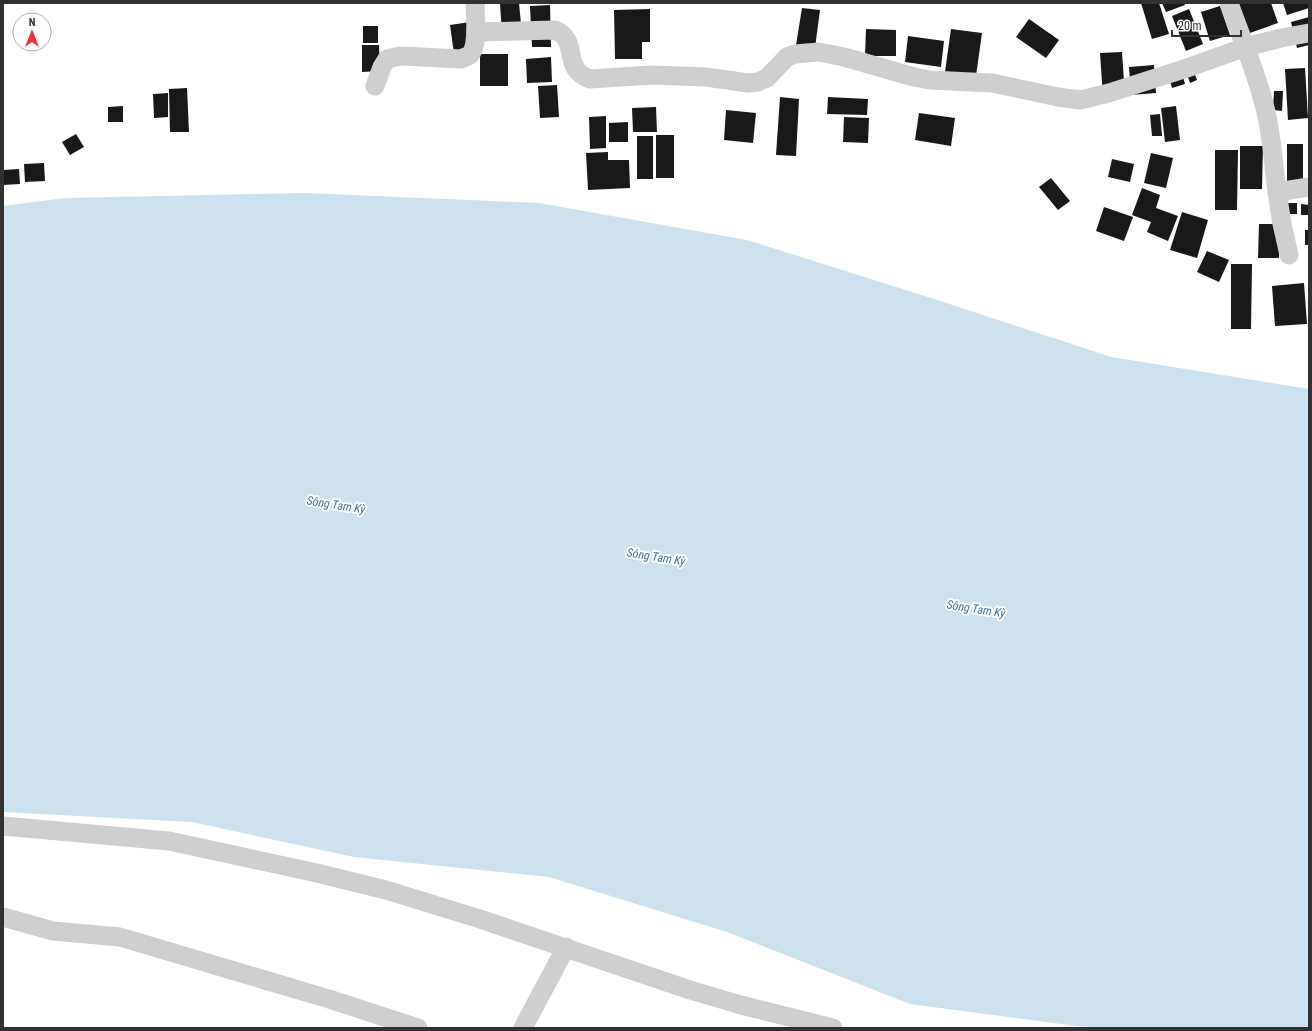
<svg xmlns="http://www.w3.org/2000/svg" width="1312" height="1031" viewBox="0 0 1312 1031" font-family="'Roboto Condensed',sans-serif">
  <style>
    .water { fill: #cce2ef }
    .building { fill: #191919 }
    .lines { fill: none; stroke-linecap: round; stroke-linejoin: round }
    .minor { stroke: #cfcfcf; stroke-width: 19 }
    .labels { text-anchor: middle; stroke-width: 4; stroke-linejoin: round; paint-order: stroke }
    .water-label { font-size: 12px; font-style: italic; fill: #39759b; stroke: #fff }
  </style>
  <rect width="100%" height="100%" fill="#fff"/>
  <path class="water" d="M306,193L539,203L747,240L931,298L1111,357L1309,389V1028H1091L910,1004L727,932L549,877L354,857L192,822L3,812V206L65,198Z"/>
  <g class="building">
    <path d="M500,3H519L522,34L502,35Z"/>
    <path d="M1141,3H1159L1169,34L1152,39Z"/>
    <path d="M1162,3H1184L1185,5L1166,12Z"/>
    <path d="M1236,3H1271L1278,23L1247,34Z"/>
    <path d="M1283,3H1309V8L1287,15Z"/>
    <path d="M550,5L551,47H532L530,6Z"/>
    <path d="M1220,6L1230,35L1210,41L1201,12Z"/>
    <path d="M802,8L820,10L815,48L796,45Z"/>
    <path d="M650,9V42H642V59H615L614,10Z"/>
    <path d="M1189,9L1203,44L1186,51L1172,16Z"/>
    <path d="M1309,17V45L1297,48L1291,22Z"/>
    <path d="M1029,19L1059,40L1046,58L1016,37Z"/>
    <path d="M470,22L474,51L454,54L450,25Z"/>
    <rect x="363" y="26" width="15" height="17"/>
    <path d="M866,29L896,30V56H865Z"/>
    <path d="M951,29L982,33L975,83L944,79Z"/>
    <path d="M908,36L944,41L941,67L905,62Z"/>
    <path d="M362,45H379L380,71L362,72Z"/>
    <path d="M1122,52L1125,96L1103,97L1100,53Z"/>
    <rect x="480" y="54" width="28" height="32"/>
    <path d="M551,57L552,82L527,83L526,59Z"/>
    <path d="M1191,64L1197,80L1190,83L1184,66Z"/>
    <path d="M1154,65L1156,93L1131,95L1129,67Z"/>
    <path d="M1180,66L1185,84L1172,88L1167,69Z"/>
    <path d="M1305,68L1308,118L1288,120L1285,69Z"/>
    <path d="M557,85L559,117L540,118L538,86Z"/>
    <path d="M187,88L189,132H170L169,89Z"/>
    <path d="M1274,91H1283L1282,111L1273,110Z"/>
    <path d="M168,93V117L154,118L153,94Z"/>
    <path d="M780,97L799,99L796,156L776,155Z"/>
    <path d="M828,97L868,99L867,115L827,114Z"/>
    <path d="M123,106V122H108V107Z"/>
    <path d="M1176,106L1180,140L1165,142L1161,108Z"/>
    <path d="M656,107L657,132H633L632,108Z"/>
    <path d="M726,110L756,113L753,143L724,140Z"/>
    <path d="M919,113L955,118L951,146L915,140Z"/>
    <path d="M1160,114L1162,136H1152L1150,115Z"/>
    <path d="M606,116V148L590,149L589,117Z"/>
    <path d="M844,117L869,118L868,143L843,142Z"/>
    <path d="M628,122V142H609V123Z"/>
    <path d="M76,134L84,147L70,155L62,142Z"/>
    <rect x="656" y="135" width="18" height="43"/>
    <rect x="637" y="136" width="16" height="43"/>
    <path d="M1287,144H1303V182L1287,181Z"/>
    <path d="M1240,146H1263L1262,189H1240Z"/>
    <path d="M1215,150H1238L1237,210H1215Z"/>
    <path d="M608,152V160H629L630,188L588,190L586,153Z"/>
    <path d="M1151,153L1173,158L1166,188L1144,183Z"/>
    <path d="M1112,159L1134,164L1130,182L1108,177Z"/>
    <path d="M44,163L45,181L25,182L24,164Z"/>
    <path d="M19,169L20,184L3,185V170Z"/>
    <path d="M1051,178L1070,201L1058,210L1039,187Z"/>
    <path d="M1142,188L1160,195L1156,208L1178,216L1168,241L1147,232L1151,222L1132,215Z"/>
    <path d="M1286,203H1297V214H1287Z"/>
    <path d="M1301,204L1309,205V215H1301Z"/>
    <path d="M1104,207L1133,217L1124,241L1096,231Z"/>
    <path d="M1182,212L1208,220L1197,258L1170,250Z"/>
    <path d="M1259,224H1280L1279,258H1258Z"/>
    <rect x="1305" y="230" width="4" height="15"/>
    <path d="M1207,251L1229,260L1219,282L1197,272Z"/>
    <path d="M1231,264H1252L1251,329H1231Z"/>
    <path d="M1304,283L1307,324L1275,326L1272,286Z"/>
  </g>
  <g class="lines">
    <g class="minor">
      <path d="M1229,3C1241,37 1255,69 1264,104C1272,132 1273,162 1277,192L1309,187"/>
      <path d="M476,32L555,30C581,41 560,68 590,79L652,75L706,77L748,83L758,82L767,78L787,57L795,54L819,52L844,57L914,77L930,80L992,83L1058,97L1080,100L1109,93L1187,68L1246,47L1281,38L1309,33"/>
      <path d="M375,86L382,67L387,59L400,56L461,59C463,58 468,56 470,55C479,45 475,15 475,3"/>
      <path d="M1277,192L1282,224L1289,255"/>
      <path d="M3,826L169,841L317,873L386,890L480,919L690,990L741,1005L833,1028"/>
      <path d="M3,917L53,931L120,937L329,999L418,1028"/>
      <path d="M523,1028L566,947"/>
    </g>
  </g>
  <g class="labels">
    <g class="water-label">
      <text transform="translate(336 505) rotate(9)" y="4">Sông Tam Kỳ</text>
      <text transform="translate(656 557) rotate(9)" y="4">Sông Tam Kỳ</text>
      <text transform="translate(976 609) rotate(9)" y="4">Sông Tam Kỳ</text>
    </g>
  </g>
  <rect width="1312" height="1031" fill="none" stroke="#323232" stroke-width="8"/>
  <g transform="translate(32 32)"><circle r="19" fill="#ffffff" stroke="#adadad"/>
  <path d="M0-3L7 15L0 10L-7 15Z" fill="#f02d3c"/>
  <text y="-6" font-size="11" font-weight="bold" text-anchor="middle" fill="#323232">N</text>
  </g>
  <path d="M1172 30v6h69v-6" fill="none" stroke="#323232" stroke-width="2"/>
  <text x="1178" y="30" font-size="12" fill="#323232" stroke="#ffffff" stroke-width="3" paint-order="stroke">20 m</text>
</svg>
